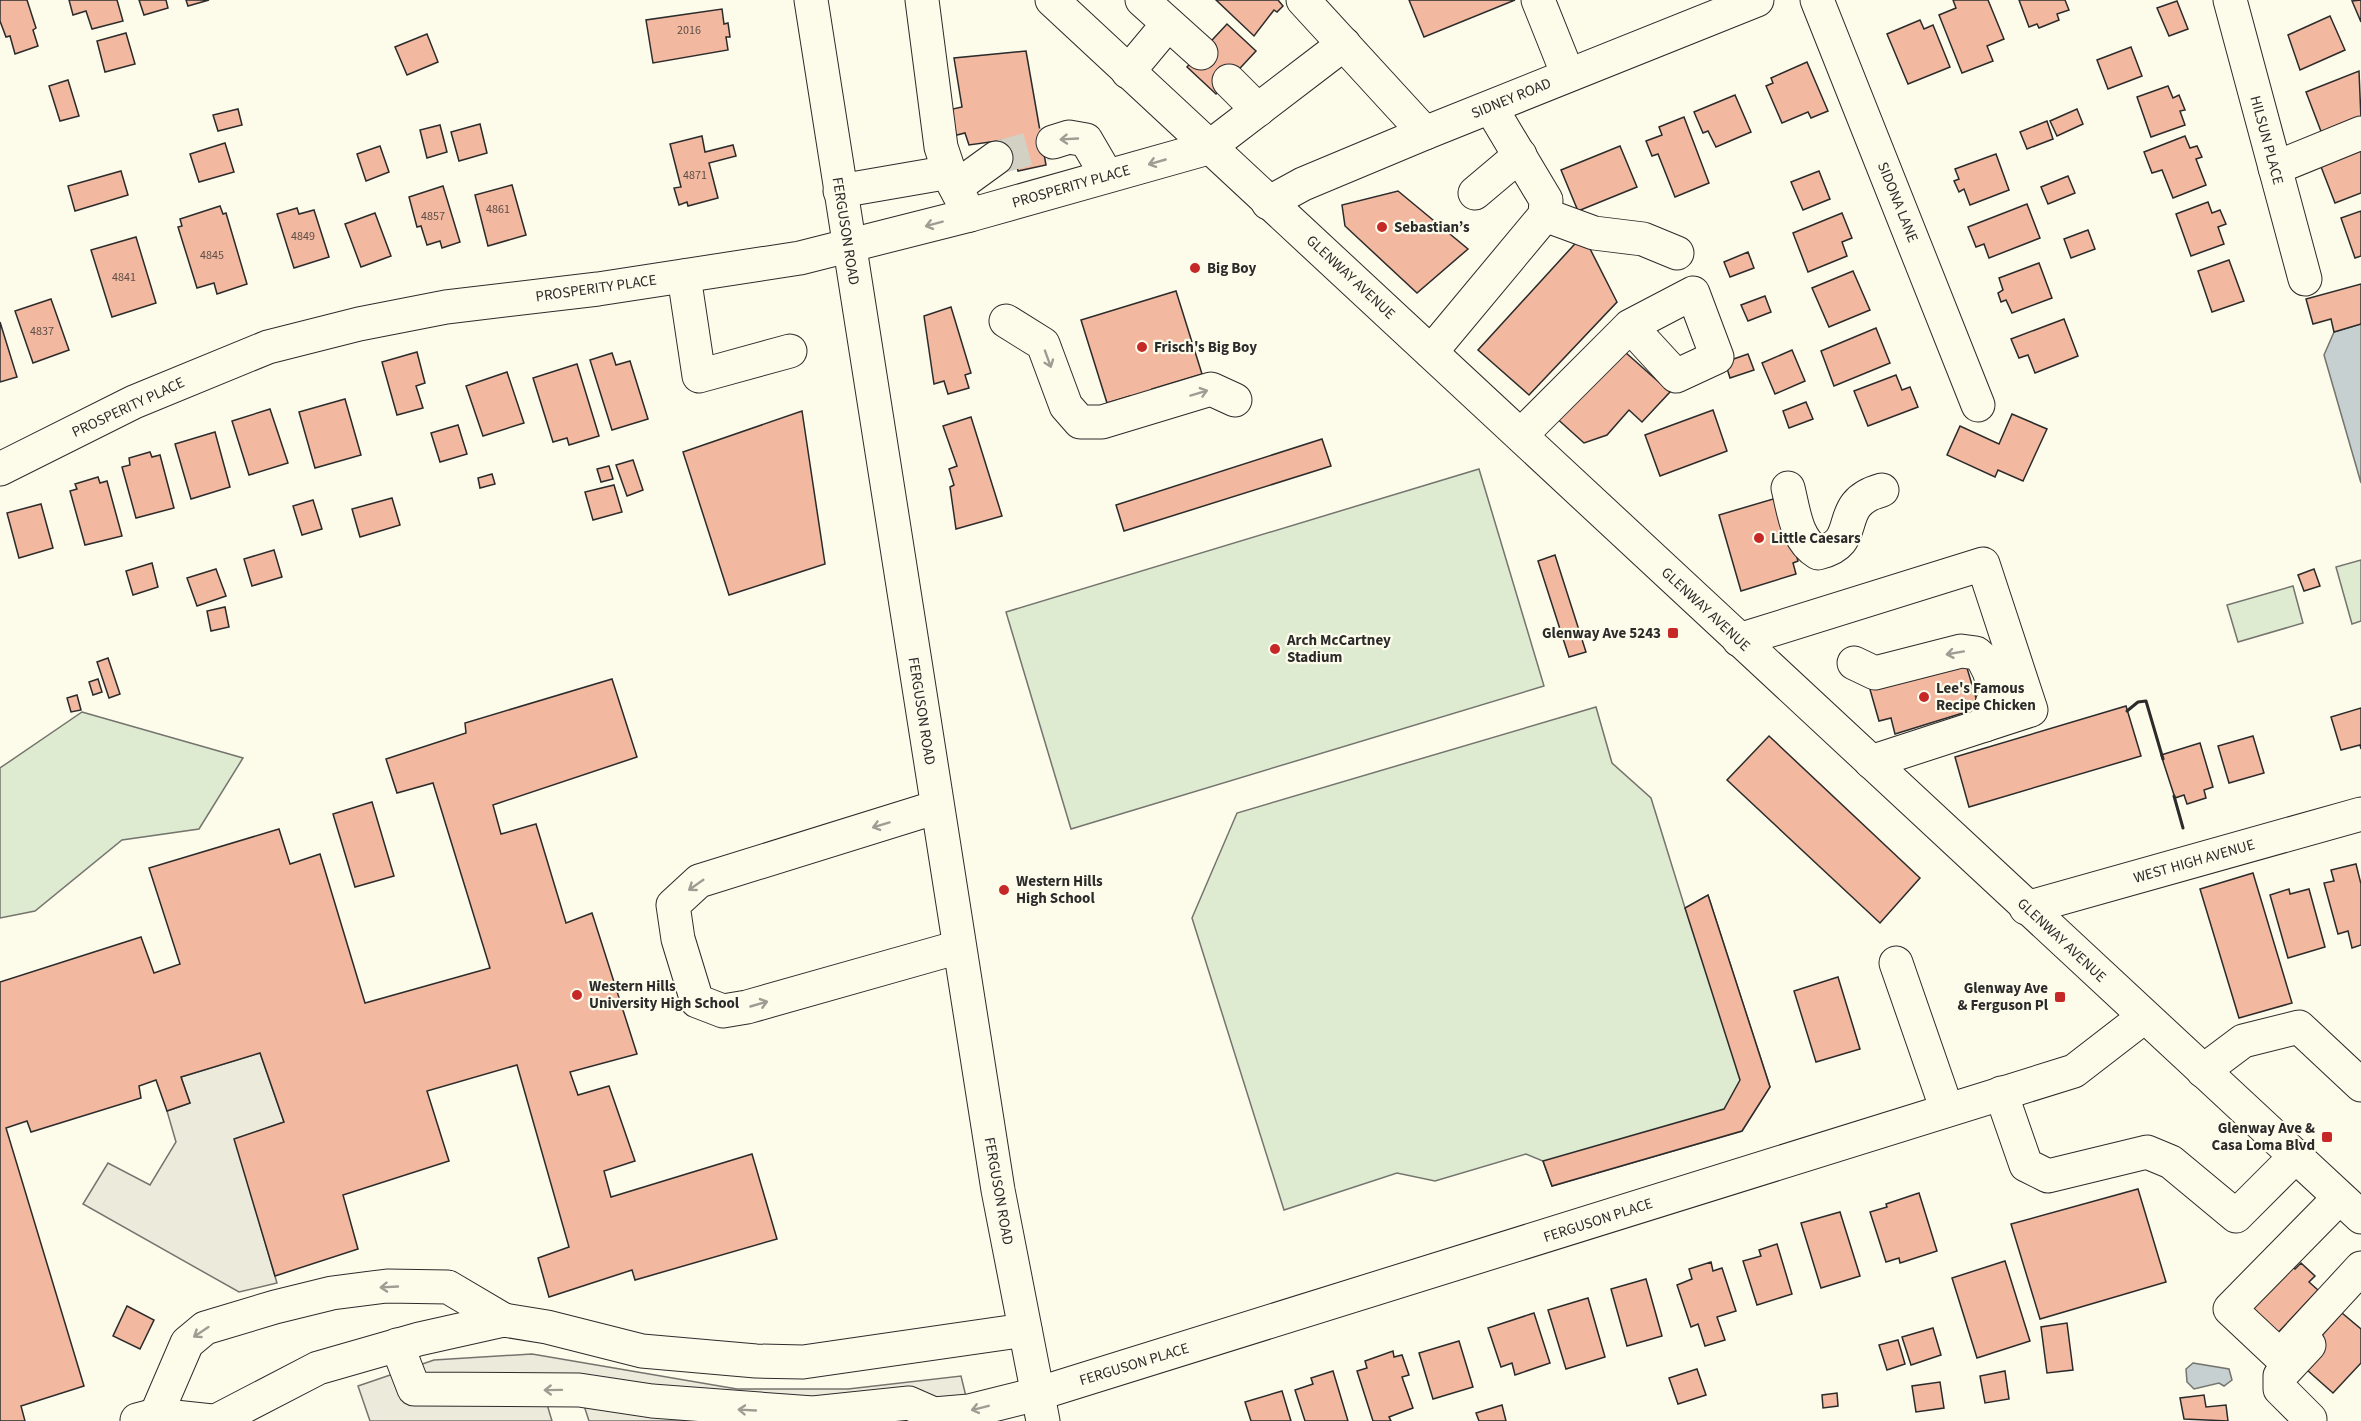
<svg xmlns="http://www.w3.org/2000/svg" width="2361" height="1421" viewBox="0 0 2361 1421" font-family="'Source Sans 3',sans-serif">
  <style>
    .green { fill: #deebd1; stroke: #74746e; stroke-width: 1.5 }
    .parking { fill: #eceadb; stroke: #74746e; stroke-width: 1.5 }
    .water { fill: #c7d0d0; stroke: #74746e; stroke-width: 1.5 }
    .building { fill: #f2b8a0; stroke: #2b2b2b; stroke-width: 1.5 }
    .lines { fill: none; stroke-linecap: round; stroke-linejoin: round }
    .minor-tunnel { stroke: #d3d1c4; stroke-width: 33; stroke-dasharray: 33 16; stroke-linecap: butt }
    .minor-casing { stroke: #2b2b2b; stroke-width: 35 }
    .major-casing { stroke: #2b2b2b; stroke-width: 35 }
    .minor { stroke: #fdfbea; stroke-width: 33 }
    .major { stroke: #fdfbea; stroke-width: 33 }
    .wall { stroke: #2b2b2b; stroke-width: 3 }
    .oneway { stroke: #9e9d94 }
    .poi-dot { fill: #c62828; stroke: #fdfbea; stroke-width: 2 }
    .labels { text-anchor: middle; stroke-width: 4.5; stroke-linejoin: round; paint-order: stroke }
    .number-label { font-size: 12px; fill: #5d4e48 }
    .street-label { font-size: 15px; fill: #2b2b2b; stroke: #fdfbea }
    .poi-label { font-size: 15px; font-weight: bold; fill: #2b2b2b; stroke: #fdfbea; text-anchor: start }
  </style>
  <rect width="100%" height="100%" fill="#fdfbea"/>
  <g class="green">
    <path d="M1479,469L1544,686L1071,829L1006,612Z"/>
    <path d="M2361,560V621L2352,624L2336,567Z"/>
    <path d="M2293,586L2303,623L2238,642L2227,605Z"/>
    <path d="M1596,707L1612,763L1651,798L1685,908L1708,895L1770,1087L1742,1131L1552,1186L1543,1161L1526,1154L1435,1181L1397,1173L1284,1210L1192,918L1237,813Z"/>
    <path d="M82,712L243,758L199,829L122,840L35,911L0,918V768Z"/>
  </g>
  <g class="parking">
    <path d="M260,1053L284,1122L235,1139L277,1283L239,1292L83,1204L108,1163L150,1185L176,1142L167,1111L190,1103L181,1077Z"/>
    <path d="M532,1354L737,1389H848L961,1376L972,1421H589L579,1390L543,1391L552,1421H370L358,1386L434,1360Z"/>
  </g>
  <g class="water">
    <path d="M2361,324V483L2324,355L2334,332Z"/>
    <path d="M2193,1363L2229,1369L2232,1380L2224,1386L2219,1383L2194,1389L2187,1382L2186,1369Z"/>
  </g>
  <g class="building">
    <path d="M0,0H27L36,28L33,30L38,46L15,54L10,36L6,37L0,21Z"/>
    <path d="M69,0H117L123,21L92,29L86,11L73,15Z"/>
    <path d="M139,0H166L168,8L144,15Z"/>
    <path d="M186,0H209L188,6Z"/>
    <path d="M1216,0H1278L1283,6L1277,12L1274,10L1254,36Z"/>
    <path d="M1409,0H1515L1424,37Z"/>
    <path d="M1953,0H1988L2004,39L1987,46L1993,61L1962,73L1939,15L1956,8Z"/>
    <path d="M2019,0H2065L2069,10L2057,14L2059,20L2039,28L2037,24L2029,27Z"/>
    <path d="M2361,0V22L2352,1Z"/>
    <path d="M2177,1L2188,29L2169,36L2157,8Z"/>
    <path d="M722,9L724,24L728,23L730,37H726L728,50L653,63L646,20Z"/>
    <path d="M2330,16L2345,50L2300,70L2288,35Z"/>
    <path d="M1920,20L1924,29L1933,25L1950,67L1908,84L1887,34Z"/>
    <path d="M1227,24L1256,51L1216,94L1187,67Z"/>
    <path d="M126,33L135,64L105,72L97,41Z"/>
    <path d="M427,34L438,62L407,75L395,47Z"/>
    <path d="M2131,47L2142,76L2108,89L2097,60Z"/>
    <path d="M1026,51L1046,165L1018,171L1011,139L969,145L965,133L949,137L944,111L962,107L954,58Z"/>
    <path d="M1807,62L1828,111L1811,118L1808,112L1782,123L1766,86L1773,83L1771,78Z"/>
    <path d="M2359,71L2361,119L2322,134L2306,92Z"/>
    <path d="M68,80L79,116L60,121L49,86Z"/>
    <path d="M2168,86L2173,98L2179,95L2185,110L2180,111L2185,125L2151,137L2137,97Z"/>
    <path d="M1735,95L1751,132L1716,147L1708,131L1703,133L1694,112Z"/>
    <path d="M238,109L242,125L218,131L213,115Z"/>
    <path d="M2077,109L2083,124L2057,136L2050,121Z"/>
    <path d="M1684,117L1709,183L1675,197L1658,154L1652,156L1646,141L1662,135L1659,127Z"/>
    <path d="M2047,121L2053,139L2027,149L2020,132Z"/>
    <path d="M480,124L487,153L459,161L451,132Z"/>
    <path d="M440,125L447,152L427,158L420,130Z"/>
    <path d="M702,136L705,152L733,145L736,156L709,163L718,198L688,206L687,202L679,205L674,188L681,187L670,144Z"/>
    <path d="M2185,136L2190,148L2197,146L2202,157L2196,159L2206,185L2173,198L2162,170L2152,173L2144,152Z"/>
    <path d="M2361,142V193L2335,203L2318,159Z"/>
    <path d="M225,143L234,172L199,182L190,154Z"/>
    <path d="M380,146L389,172L366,181L357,154Z"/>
    <path d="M1620,146L1637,187L1578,211L1561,170Z"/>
    <path d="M1996,154L2009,190L1970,205L1964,189L1959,192L1954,181L1959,179L1955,169Z"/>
    <path d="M121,171L128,195L75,211L68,186Z"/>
    <path d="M1819,171L1830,199L1803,210L1791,182Z"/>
    <path d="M2068,176L2075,193L2048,204L2041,187Z"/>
    <path d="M512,185L526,235L488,246L475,195Z"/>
    <path d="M443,186L460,242L442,248L440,241L427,245L421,226L417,227L409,197Z"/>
    <path d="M1398,191L1468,249L1417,293L1345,226L1342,205Z"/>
    <path d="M2208,202L2212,213L2220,210L2226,224L2218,227L2224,244L2191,256L2176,214Z"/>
    <path d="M2027,204L2040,238L1989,258L1984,244L1976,247L1968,227Z"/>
    <path d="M220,206L223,214L226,213L247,284L217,294L214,283L197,288L178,227L182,226L180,219Z"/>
    <path d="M297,208L299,214L314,210L329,257L294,268L277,214Z"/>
    <path d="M2361,211V256L2355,258L2341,218Z"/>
    <path d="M375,213L391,256L361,267L345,224Z"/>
    <path d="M1842,213L1852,238L1842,242L1847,256L1808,272L1793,233Z"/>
    <path d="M2088,230L2095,249L2071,258L2064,239Z"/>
    <path d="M1583,235L1617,302L1529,395L1478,350Z"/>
    <path d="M136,237L156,303L112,317L91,250Z"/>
    <path d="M1748,252L1754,268L1730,277L1724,262Z"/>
    <path d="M2229,260L2244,301L2212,312L2198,271Z"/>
    <path d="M2039,263L2052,298L2012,313L2006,300L2001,302L1998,293L2003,290L1999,278Z"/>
    <path d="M1853,271L1870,310L1829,327L1812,288Z"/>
    <path d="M2361,284V324L2334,332L2331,319L2313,324L2306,299Z"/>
    <path d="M1176,291L1202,374L1152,389L1154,394L1131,402L1130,396L1107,403L1081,320Z"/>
    <path d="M1765,296L1771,312L1748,321L1741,305Z"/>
    <path d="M51,299L69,350L33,363L15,311Z"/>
    <path d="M951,307L971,373L965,375L969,388L948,394L944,381L934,384L924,316Z"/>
    <path d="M2064,319L2078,356L2035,373L2028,355L2019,358L2011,339Z"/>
    <path d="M0,322L17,377L0,382Z"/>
    <path d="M1876,328L1890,363L1834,386L1821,351Z"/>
    <path d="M1616,344L1670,392L1642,422L1629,410L1607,435L1584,443L1553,415Z"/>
    <path d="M1792,350L1805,381L1775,394L1762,363Z"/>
    <path d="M417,352L425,383L416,386L423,408L397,415L382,362Z"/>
    <path d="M612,353L616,365L630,361L648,419L612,430L590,360Z"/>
    <path d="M1748,354L1754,370L1730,378L1725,362Z"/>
    <path d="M577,364L599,436L569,445L567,438L553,442L533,378Z"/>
    <path d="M507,372L524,423L483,436L466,386Z"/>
    <path d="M1896,375L1902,390L1910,387L1918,407L1868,426L1854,391Z"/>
    <path d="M345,399L361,455L315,468L299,412Z"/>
    <path d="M1806,402L1813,419L1789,428L1783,411Z"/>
    <path d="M270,409L288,463L249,475L232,421Z"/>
    <path d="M1713,410L1727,451L1660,476L1645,435Z"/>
    <path d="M802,411L825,564L729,595L683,452Z"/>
    <path d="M2012,414L2047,429L2023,481L1998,470L1995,477L1947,455L1960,426L1999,444Z"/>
    <path d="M971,417L1002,516L956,529L950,487L954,485L949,469L957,466L943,426Z"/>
    <path d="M458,425L467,454L440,462L431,433Z"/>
    <path d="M215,432L230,487L191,499L175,444Z"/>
    <path d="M1322,439L1331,466L1124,531L1116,505Z"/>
    <path d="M150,452L152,457L160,455L174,508L136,518L122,467L130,465L129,458Z"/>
    <path d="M633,460L643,490L627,496L616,465Z"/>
    <path d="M609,466L613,479L601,482L597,469Z"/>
    <path d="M492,474L495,484L480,488L478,478Z"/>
    <path d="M98,477L100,483L107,481L122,536L85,545L70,491L77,489L75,484Z"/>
    <path d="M614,485L622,512L593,520L585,492Z"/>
    <path d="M1780,497L1798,561L1793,563L1796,574L1741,591L1719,515Z"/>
    <path d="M392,498L400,525L360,537L352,509Z"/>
    <path d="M313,500L322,529L302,535L293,506Z"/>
    <path d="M41,504L53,548L19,558L7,513Z"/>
    <path d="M274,550L282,577L252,586L244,559Z"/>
    <path d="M1555,555L1586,652L1569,657L1538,561Z"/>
    <path d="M152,563L158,587L133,595L126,571Z"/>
    <path d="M216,569L226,596L197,606L187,578Z"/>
    <path d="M2314,569L2320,586L2304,591L2298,575Z"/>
    <path d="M225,607L229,627L211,631L207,611Z"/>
    <path d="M108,658L120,694L109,698L97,662Z"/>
    <path d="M1964,658L1979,708L1895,734L1891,718L1879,721L1869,686Z"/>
    <path d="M98,679L102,692L93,695L89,682Z"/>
    <path d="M612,679L637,757L493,805L501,834L536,824L566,923L592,913L637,1054L570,1072L578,1095L609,1086L635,1161L604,1171L611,1197L752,1154L777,1239L635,1280L632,1270L549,1297L538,1258L569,1247L517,1065L427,1091L449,1161L343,1195L358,1249L275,1276L234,1139L284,1122L260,1053L181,1077L190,1103L167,1111L156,1080L139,1086L141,1098L31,1132L27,1121L6,1128L84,1386L21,1406L25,1421H0V982L141,937L154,973L180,964L149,868L279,829L290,864L320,854L365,1003L490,968L433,783L397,793L386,759L466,733L465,723Z"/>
    <path d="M77,695L81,710L71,712L67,698Z"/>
    <path d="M2126,706L2141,756L1969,807L1955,757Z"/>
    <path d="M2361,708V749L2360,745L2341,750L2331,717Z"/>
    <path d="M1769,736L1920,878L1880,923L1727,780Z"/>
    <path d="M2253,736L2264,773L2229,783L2218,746Z"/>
    <path d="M2200,743L2213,787L2204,790L2206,798L2187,804L2184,795L2175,798L2161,755Z"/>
    <path d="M372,802L394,876L355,887L333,814Z"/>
    <path d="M2356,864L2361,884V945L2352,948L2348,931L2338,934L2324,883L2334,881L2331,870Z"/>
    <path d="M2253,873L2292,1003L2239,1018L2200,889Z"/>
    <path d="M2289,889L2290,894L2309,889L2325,947L2288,958L2270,895Z"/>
    <path d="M1708,895L1770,1087L1742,1131L1552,1186L1543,1161L1724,1109L1740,1080L1685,908Z"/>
    <path d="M1838,977L1860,1049L1816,1062L1794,991Z"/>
    <path d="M2138,1189L2166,1282L2040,1319L2011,1224Z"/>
    <path d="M1919,1193L1937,1251L1900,1263L1899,1258L1886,1262L1870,1212L1887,1207L1886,1204Z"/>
    <path d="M1840,1212L1860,1276L1821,1288L1801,1223Z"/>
    <path d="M1777,1244L1792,1294L1757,1305L1743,1261L1761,1256L1759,1250Z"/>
    <path d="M2284,1259L2295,1269L2301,1263L2315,1276L2309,1282L2318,1290L2274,1337L2240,1306Z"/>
    <path d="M2005,1261L2030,1341L1977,1358L1952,1278Z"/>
    <path d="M1711,1262L1713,1271L1722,1268L1736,1311L1717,1317L1725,1340L1705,1346L1698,1324L1691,1327L1677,1285L1692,1279L1689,1269Z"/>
    <path d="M1646,1279L1662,1336L1627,1346L1611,1289Z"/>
    <path d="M1588,1298L1605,1357L1566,1369L1548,1310Z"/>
    <path d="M127,1306L154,1320L140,1349L113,1336Z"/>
    <path d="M1534,1313L1550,1363L1515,1375L1512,1363L1501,1367L1488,1328Z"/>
    <path d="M2342,1313L2361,1329V1363L2333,1393L2298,1362Z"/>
    <path d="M2067,1323L2073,1370L2047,1373L2041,1327Z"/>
    <path d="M1933,1328L1941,1355L1911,1365L1902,1337Z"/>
    <path d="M1898,1340L1905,1364L1887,1370L1879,1345Z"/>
    <path d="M1459,1341L1473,1387L1433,1399L1419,1353Z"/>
    <path d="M1393,1351L1394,1357L1402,1355L1409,1375L1402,1377L1413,1408L1389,1417L1391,1421H1373L1357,1371L1367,1368L1365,1361Z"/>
    <path d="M1697,1369L1706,1395L1678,1404L1669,1378Z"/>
    <path d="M1333,1371L1348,1421H1305L1295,1390L1313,1384L1311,1378Z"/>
    <path d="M2005,1371L2009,1399L1985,1403L1980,1376Z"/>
    <path d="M1940,1382L1944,1408L1916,1412L1912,1386Z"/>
    <path d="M1282,1391L1291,1421H1251L1245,1402Z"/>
    <path d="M1837,1393L1838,1406L1823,1408L1822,1395Z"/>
    <path d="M2204,1395L2206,1407L2226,1405L2228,1421L2184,1419L2180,1398Z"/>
    <path d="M1502,1405L1506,1421H1479L1476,1413Z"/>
  </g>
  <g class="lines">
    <path class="minor-tunnel" d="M996,158L1053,142"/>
    <g class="minor-casing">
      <g id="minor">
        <path d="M811,0L998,1190L1043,1421"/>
        <path d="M922,0L941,147L953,183L970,215"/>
        <path d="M1142,0L1201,53"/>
        <path d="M1303,0L1425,133"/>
        <path d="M1538,0L1568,75"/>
        <path d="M1817,0L1978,405"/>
        <path d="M2230,0L2305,279"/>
        <path d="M1128,72L1168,24"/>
        <path d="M1229,81L1258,110"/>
        <path d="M1053,142L1069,137L1086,140L1107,176"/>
        <path d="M2275,168L2361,133"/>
        <path d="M956,187L996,158"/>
        <path d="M840,191L950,172"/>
        <path d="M1475,193L1520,155"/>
        <path d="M1268,203L1303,184L1425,133L1757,0"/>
        <path d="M1545,215L1594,233L1643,239L1677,253"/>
        <path d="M684,276L699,376L790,351"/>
        <path d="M1006,321L1043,344L1066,406L1080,422H1102L1211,389L1235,400"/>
        <path d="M1431,352L1545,215L1546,200L1491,108"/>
        <path d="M1521,435L1630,326L1693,293L1717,357L1676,376L1630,326"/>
        <path d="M0,469L134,402L268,347L359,324L446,307L598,289L800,258L970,215L1208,148L1344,44"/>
        <path d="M1788,488C1794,512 1796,540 1818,553C1865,543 1830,504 1882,490"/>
        <path d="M1739,640L1983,564L2031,710L1871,762"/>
        <path d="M1854,663L1875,673L1961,651L1976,653L1983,659L1989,671L1996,692L1985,725"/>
        <path d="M937,807L699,881L673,905L678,939L697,1001L723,1011L747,1007L959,947"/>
        <path d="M2026,908L2361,814"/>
        <path d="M1896,963L1947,1110"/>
        <path d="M2203,1071L2243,1041L2299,1027L2361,1085"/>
        <path d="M2001,1093L2026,1165L2048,1176L2147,1152L2171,1162L2236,1216L2295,1157"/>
        <path d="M2339,1198L2230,1309L2280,1356L2361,1268"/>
        <path d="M397,1345L414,1389L579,1390L652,1401L813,1413L909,1403L934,1414L969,1411L1037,1394L2074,1071L2144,1017"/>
        <path d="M2309,1345L2280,1376V1389L2310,1419"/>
        <path d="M156,1415L187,1343L205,1328L275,1307L332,1293L387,1286L448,1287L504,1320"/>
        <path d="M137,1420L156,1415L212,1421"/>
        <path d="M216,1421L318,1368L419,1339L504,1320L547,1327L642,1351L756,1361L803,1362L1025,1330"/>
      </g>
    </g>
    <g class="major-casing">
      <path id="major" d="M1052,0L2361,1217"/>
    </g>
    <use href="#minor" class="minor"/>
    <use href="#major" class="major"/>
    <g class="wall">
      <path d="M2127,711L2138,702L2146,701L2163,759"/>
      <path d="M2174,796L2183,828"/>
    </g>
  </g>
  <defs><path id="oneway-shaft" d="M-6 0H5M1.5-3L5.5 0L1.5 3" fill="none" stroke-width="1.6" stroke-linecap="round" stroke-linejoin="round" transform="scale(1.5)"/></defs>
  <g class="oneway">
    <use href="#oneway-shaft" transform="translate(1069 139) rotate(177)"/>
    <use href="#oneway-shaft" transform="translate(1157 162) rotate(164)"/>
    <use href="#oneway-shaft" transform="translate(934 224) rotate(165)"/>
    <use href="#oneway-shaft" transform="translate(1048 359) rotate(70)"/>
    <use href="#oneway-shaft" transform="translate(1199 393) rotate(-17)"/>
    <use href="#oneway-shaft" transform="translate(1955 653) rotate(170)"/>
    <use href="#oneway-shaft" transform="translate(881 825) rotate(163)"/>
    <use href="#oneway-shaft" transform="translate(696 885) rotate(145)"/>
    <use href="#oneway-shaft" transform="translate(759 1004) rotate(-16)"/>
    <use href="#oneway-shaft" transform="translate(389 1287) rotate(177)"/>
    <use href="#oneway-shaft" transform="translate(201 1332) rotate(146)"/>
    <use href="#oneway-shaft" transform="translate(553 1390) rotate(179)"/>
    <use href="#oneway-shaft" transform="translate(980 1408) rotate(166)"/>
    <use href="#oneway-shaft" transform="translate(747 1410) rotate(-177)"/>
  </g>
  <g class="poi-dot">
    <circle cx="1382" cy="227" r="6"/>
    <circle cx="1195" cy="268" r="6"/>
    <circle cx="1142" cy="347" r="6"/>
    <circle cx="1759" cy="538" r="6"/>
    <rect x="1667" y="627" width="12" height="12" rx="3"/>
    <circle cx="1275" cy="649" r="6"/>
    <circle cx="1924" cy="697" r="6"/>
    <circle cx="1004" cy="890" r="6"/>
    <circle cx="577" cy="995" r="6"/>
    <rect x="2054" y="991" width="12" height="12" rx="3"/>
    <rect x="2321" y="1131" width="12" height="12" rx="3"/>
  </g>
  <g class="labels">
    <g class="number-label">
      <text x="689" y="34">2016</text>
      <text x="695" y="179">4871</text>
      <text x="498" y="213">4861</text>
      <text x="433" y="220">4857</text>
      <text x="303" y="240">4849</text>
      <text x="212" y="259">4845</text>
      <text x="124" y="281">4841</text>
      <text x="42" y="335">4837</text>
    </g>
    <g class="street-label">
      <text transform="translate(1511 98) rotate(-22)" y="5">SIDNEY ROAD</text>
      <text transform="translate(2267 140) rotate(75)" y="5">HILSUN PLACE</text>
      <text transform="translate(1071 186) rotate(-16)" y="5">PROSPERITY PLACE</text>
      <text transform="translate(1898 202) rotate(68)" y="5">SIDONA LANE</text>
      <text transform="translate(846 231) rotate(81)" y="5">FERGUSON ROAD</text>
      <text transform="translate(1351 277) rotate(43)" y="5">GLENWAY AVENUE</text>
      <text transform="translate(596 288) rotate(-8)" y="5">PROSPERITY PLACE</text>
      <text transform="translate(128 407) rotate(-25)" y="5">PROSPERITY PLACE</text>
      <text transform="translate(1706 609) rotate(43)" y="5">GLENWAY AVENUE</text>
      <text transform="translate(922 711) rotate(81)" y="5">FERGUSON ROAD</text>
      <text transform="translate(2194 861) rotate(-16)" y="5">WEST HIGH AVENUE</text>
      <text transform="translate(2062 940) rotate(43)" y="5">GLENWAY AVENUE</text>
      <text transform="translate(999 1191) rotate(80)" y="5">FERGUSON ROAD</text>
      <text transform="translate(1598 1220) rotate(-18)" y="5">FERGUSON PLACE</text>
      <text transform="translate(1134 1364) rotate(-17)" y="5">FERGUSON PLACE</text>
    </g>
    <g class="poi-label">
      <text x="1394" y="232">Sebastian’s</text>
      <text x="1207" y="273">Big Boy</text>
      <text x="1154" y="352">Frisch's Big Boy</text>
      <text x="1771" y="543">Little Caesars</text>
      <text x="1661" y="638" text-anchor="end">Glenway Ave 5243</text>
      <text x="1287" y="645">Arch McCartney<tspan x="1287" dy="17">Stadium</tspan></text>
      <text x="1936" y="693">Lee's Famous<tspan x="1936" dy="17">Recipe Chicken</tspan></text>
      <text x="1016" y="886">Western Hills<tspan x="1016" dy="17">High School</tspan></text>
      <text x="589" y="991">Western Hills<tspan x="589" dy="17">University High School</tspan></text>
      <text x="2048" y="993" text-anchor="end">Glenway Ave<tspan x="2048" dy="17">&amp; Ferguson Pl</tspan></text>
      <text x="2315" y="1133" text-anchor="end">Glenway Ave &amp;<tspan x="2315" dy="17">Casa Loma Blvd</tspan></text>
    </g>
  </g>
</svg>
